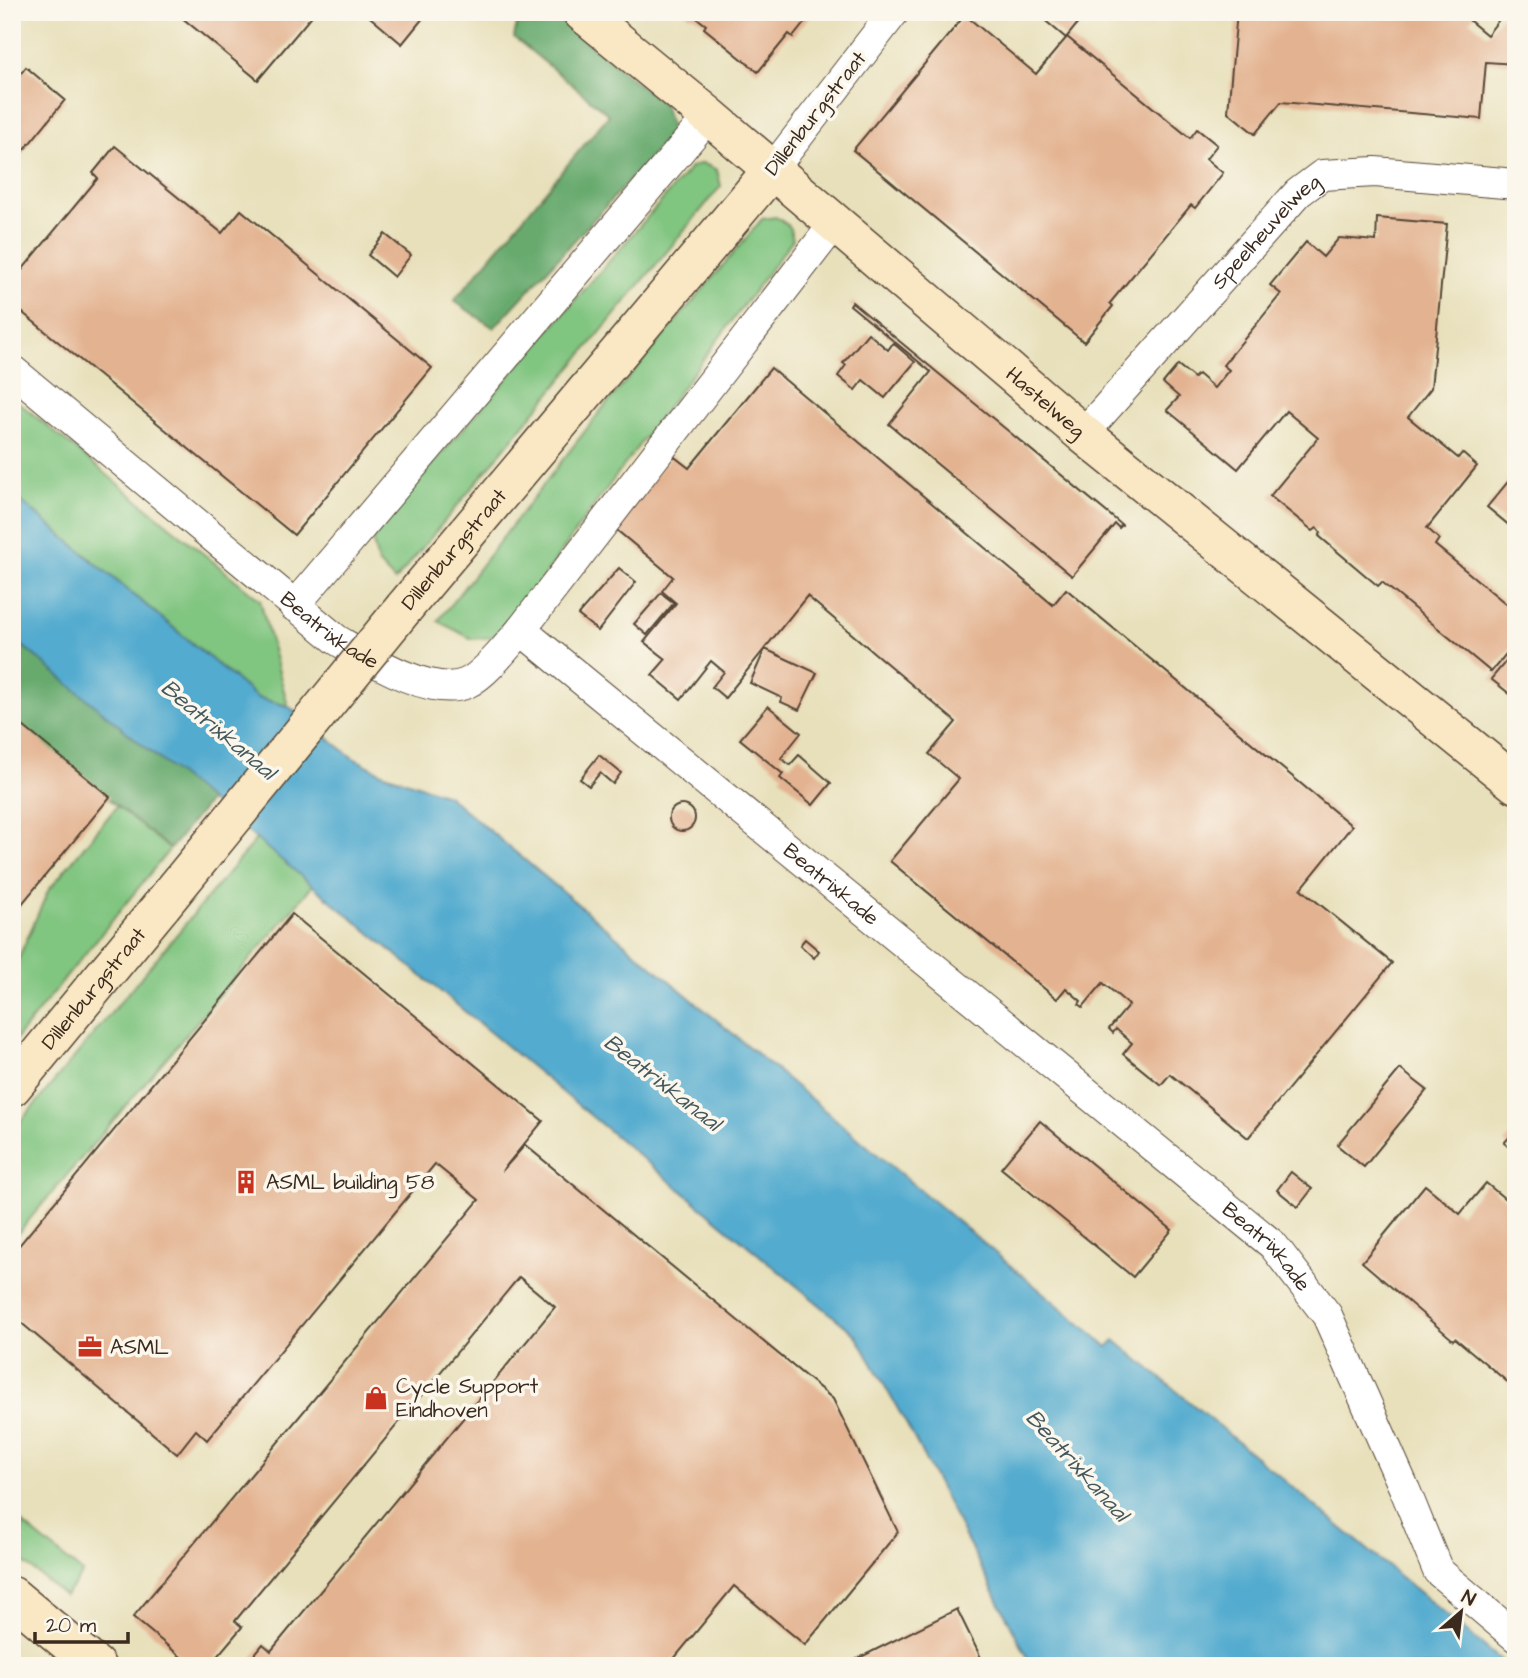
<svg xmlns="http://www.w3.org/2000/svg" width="1528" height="1678" viewBox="0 0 1528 1678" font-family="'Architects Daughter',sans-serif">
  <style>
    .green { fill: #80c580; stroke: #5e784f; stroke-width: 2 }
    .forest { fill: #68aa6e; stroke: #526a46; stroke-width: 2 }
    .water { fill: #52abcf; stroke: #466a76; stroke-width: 2 }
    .building { fill: #e3b391 }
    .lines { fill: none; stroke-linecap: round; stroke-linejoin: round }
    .street-casing { stroke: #554536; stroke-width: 32 }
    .secondary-casing { stroke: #554536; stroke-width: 41 }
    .street { stroke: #fff; stroke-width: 30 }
    .secondary { stroke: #fae7c3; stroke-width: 38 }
    .secondary-bridge-casing { stroke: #554536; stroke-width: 41; stroke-linecap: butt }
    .secondary-bridge { stroke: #fae7c3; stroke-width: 38 }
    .labels { text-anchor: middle; stroke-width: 7; stroke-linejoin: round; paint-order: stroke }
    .street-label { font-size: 21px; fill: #3b2a1e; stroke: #fbf7ec }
    .poi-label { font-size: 21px; fill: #3b2a1e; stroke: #fbf7ec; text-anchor: start }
    .water-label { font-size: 23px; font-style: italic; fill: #43575c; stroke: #fbf7ec }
  </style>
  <rect width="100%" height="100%" fill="#fbf7ec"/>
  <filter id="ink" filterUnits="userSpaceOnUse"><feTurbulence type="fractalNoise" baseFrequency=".0143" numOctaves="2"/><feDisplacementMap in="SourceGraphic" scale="14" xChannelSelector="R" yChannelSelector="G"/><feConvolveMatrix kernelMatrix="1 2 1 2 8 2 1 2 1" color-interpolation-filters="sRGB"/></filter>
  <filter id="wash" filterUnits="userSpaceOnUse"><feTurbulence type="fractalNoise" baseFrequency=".00686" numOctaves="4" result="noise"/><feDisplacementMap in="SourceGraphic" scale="28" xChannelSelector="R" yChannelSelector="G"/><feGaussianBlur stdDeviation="1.57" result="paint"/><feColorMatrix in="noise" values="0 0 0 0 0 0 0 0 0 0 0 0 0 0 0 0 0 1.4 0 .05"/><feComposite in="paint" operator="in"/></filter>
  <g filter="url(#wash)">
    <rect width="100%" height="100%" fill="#e8e0bb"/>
    <g class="green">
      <path d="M702,163L717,170L721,186L395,581L378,563L373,542L383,521L691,167Z"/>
      <path d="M776,217L789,226L793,239L587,515L514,620L492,637L472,639L438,621L603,408L762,219Z"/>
      <path d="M12,397L260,600L288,706L258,698L12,494Z"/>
      <path d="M117,806L170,849L12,1044V973L48,891Z"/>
      <path d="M257,838L313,885L12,1240V1132Z"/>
      <path d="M12,1515L83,1573L65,1596L12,1553Z"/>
    </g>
    <g class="forest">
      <path d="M522,12H551L665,106L672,134L494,328L454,301L609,115L514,37L518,18Z"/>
      <path d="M12,637L210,800L170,849L12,720Z"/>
    </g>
    <path class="water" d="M12,494L258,698L288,706L353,758L382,773L447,795L1108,1347L1115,1340L1508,1666H1032L912,1434L856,1335L12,637Z"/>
    <g id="blocks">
      <g class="building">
        <path d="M175,12H315L258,80Z"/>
        <path d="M364,12H428L402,44Z"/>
        <path d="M684,12H813L793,37L789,34L758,72L704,28L706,25L693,15L690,16Z"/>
        <path d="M1035,12H1087L1066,38Z"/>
        <path d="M1237,12H1477L1470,21L1487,35L1505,12H1516V64L1486,62L1481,119L1281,102L1255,134L1228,112Z"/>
        <path d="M965,15L1036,74L1067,37L1190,138L1197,129L1217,145L1206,159L1223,173L1195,208L1191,205L1110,303L1113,306L1084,342L853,150Z"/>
        <path d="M26,67L65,100L12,165V84Z"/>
        <path d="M115,146L222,233L241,210L432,368L294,535L12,304V282L98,178L93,173Z"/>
        <path d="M1377,218L1447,224L1431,388L1408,417L1458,458L1462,453L1477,466L1427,528L1439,539L1435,545L1516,612V642L1491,672L1382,582L1378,586L1319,536L1321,533L1317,528L1313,531L1270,496L1318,438L1286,411L1238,469L1167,410L1179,397L1163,383L1178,365L1194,378L1198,374L1214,388L1229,370L1223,365L1281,294L1270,285L1306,242L1323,257L1339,238L1376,241Z"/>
        <path d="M385,234L411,255L394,277L368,255Z"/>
        <path d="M852,302L1122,525L1119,528L1115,524L1072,576L889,424L931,372L850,305Z"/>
        <path d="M868,333L888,350L893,343L915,362L885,398L863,380L855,390L838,376L846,365L843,363Z"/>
        <path d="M771,368L1053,605L1066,589L1352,826L1301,889L1392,963L1248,1138L1170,1074L1161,1085L1123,1054L1132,1043L1116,1029L1113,1033L1109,1029L1129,1005L1103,983L1083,1007L1079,1004L1081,1001L1066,988L1057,999L890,861L959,779L929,754L956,722L807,596L725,698L712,687L724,672L711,661L681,699L652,675L666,659L644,642L676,603L662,591L673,577L613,527L672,455L689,468Z"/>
        <path d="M1516,472V531L1487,507Z"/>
        <path d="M619,568L636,582L598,631L578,615Z"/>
        <path d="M661,593L674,603L647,635L634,624Z"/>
        <path d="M765,649L817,673L799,710L781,702L782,698L750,683Z"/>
        <path d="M1516,649V699L1491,679Z"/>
        <path d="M768,706L801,733L781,758L790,765L799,755L831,783L813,805L780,778L783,774L740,739Z"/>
        <path d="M12,717L110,797L12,916Z"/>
        <path d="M599,755L621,773L613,784L600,773L589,786L580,779Z"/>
        <circle cx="682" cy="818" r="13"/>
        <path d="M292,914L543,1121L502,1171L525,1145L833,1399L898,1532L805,1645L734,1586L668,1666H245L263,1644L271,1651L555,1307L519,1277L235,1621L242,1627L209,1666H192L133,1617L479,1200L435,1164L207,1440L196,1430L177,1454L12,1315V1254Z"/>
        <path d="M805,939L819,951L814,958L800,945Z"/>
        <path d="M1400,1069L1427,1090L1364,1167L1337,1145Z"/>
        <path d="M1040,1121L1172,1230L1133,1277L1001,1168Z"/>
        <path d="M1516,1130V1153L1504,1143Z"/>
        <path d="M1291,1172L1312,1189L1298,1207L1277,1190Z"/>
        <path d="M1486,1183L1516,1208V1389L1455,1338L1453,1340L1362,1262L1425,1185L1460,1214Z"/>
        <path d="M957,1609L985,1666H843Z"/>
      </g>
    </g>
  </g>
  <g filter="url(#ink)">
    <use href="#blocks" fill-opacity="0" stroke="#554536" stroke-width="2"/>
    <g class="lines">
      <g class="street-casing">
        <g id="street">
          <path d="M772,170L894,12"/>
          <path id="s1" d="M12,370L337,640C368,658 432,699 467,683C485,675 508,645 521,630L835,223"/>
          <path id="s2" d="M1083,434L1298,193L1322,175L1375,172L1516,184"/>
          <path d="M294,606L709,116"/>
          <path id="s3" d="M521,630L1273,1245L1327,1315L1405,1490L1438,1571L1516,1637"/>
        </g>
      </g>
      <g class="secondary-casing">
        <g id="secondary">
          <path id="s4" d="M582,12L709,116L1083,434L1516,784"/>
          <path id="s5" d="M404,608L772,170"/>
          <path id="s6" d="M12,1087L162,905"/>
          <path d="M12,1596L96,1666"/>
        </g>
      </g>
      <use href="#street" class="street"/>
      <use href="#secondary" class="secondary"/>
      <g class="secondary-bridge-casing">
        <path id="secondary-bridge" d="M162,905L404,608"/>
      </g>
      <use href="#secondary-bridge" class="secondary-bridge"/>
    </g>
  </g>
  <defs>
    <g id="building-bare" transform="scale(1.89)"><path d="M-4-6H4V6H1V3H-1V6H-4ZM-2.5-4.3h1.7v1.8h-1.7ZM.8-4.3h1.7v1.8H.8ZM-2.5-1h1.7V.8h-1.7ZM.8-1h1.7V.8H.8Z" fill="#c8321e" stroke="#fbf7ec" stroke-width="2.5" paint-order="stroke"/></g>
    <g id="office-bare" transform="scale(1.89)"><path d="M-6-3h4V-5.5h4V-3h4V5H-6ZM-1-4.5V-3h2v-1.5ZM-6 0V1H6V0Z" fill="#c8321e" stroke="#fbf7ec" stroke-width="2.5" paint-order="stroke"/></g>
    <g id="shop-bare" transform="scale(1.89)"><path d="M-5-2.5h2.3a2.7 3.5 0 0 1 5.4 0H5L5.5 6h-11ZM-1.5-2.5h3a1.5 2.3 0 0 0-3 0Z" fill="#c8321e" stroke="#fbf7ec" stroke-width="2.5" paint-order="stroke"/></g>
  </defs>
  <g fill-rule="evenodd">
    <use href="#building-bare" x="246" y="1182"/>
    <use href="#office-bare" x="90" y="1347"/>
    <use href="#shop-bare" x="376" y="1398"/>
  </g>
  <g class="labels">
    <g class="street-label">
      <text transform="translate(815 113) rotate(-52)" y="7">Dillenburgstraat</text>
      <text dy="7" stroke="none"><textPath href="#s2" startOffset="273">Speelheuvelweg</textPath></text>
      <text dy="7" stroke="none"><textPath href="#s4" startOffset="606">Hastelweg</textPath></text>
      <text dy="7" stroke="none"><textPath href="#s5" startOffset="77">Dillenburgstraat</textPath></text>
      <text dy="7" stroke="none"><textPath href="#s1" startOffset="411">Beatrixkade</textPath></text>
      <text dy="7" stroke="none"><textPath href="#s3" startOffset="401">Beatrixkade</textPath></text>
      <text dy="7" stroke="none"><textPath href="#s6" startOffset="128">Dillenburgstraat</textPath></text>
      <text dy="7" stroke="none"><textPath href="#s3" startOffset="968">Beatrixkade</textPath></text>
    </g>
    <g class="poi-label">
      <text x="266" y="1189">ASML building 58</text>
      <text x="110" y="1354">ASML</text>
      <text x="396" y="1393">Cycle Support<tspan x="396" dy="24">Eindhoven</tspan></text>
    </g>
    <g class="water-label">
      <text transform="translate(219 729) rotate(40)" y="8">Beatrixkanaal</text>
      <text transform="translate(663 1082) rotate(38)" y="8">Beatrixkanaal</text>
      <text transform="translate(1078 1465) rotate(48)" y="8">Beatrixkanaal</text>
    </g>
  </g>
  <rect width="1528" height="1678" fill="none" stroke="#fbf7ec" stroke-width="42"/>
  <g transform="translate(1461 1612) rotate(28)" stroke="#fbf7ec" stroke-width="5" paint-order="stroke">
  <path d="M0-5L12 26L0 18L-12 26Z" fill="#3b2a1e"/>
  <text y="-10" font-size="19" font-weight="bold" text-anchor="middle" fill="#3b2a1e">N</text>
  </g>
  <path d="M35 1632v10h93v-10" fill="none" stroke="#3b2a1e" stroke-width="3.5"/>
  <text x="46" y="1632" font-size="21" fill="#3b2a1e" stroke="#fbf7ec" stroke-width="5" paint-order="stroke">20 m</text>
</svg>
